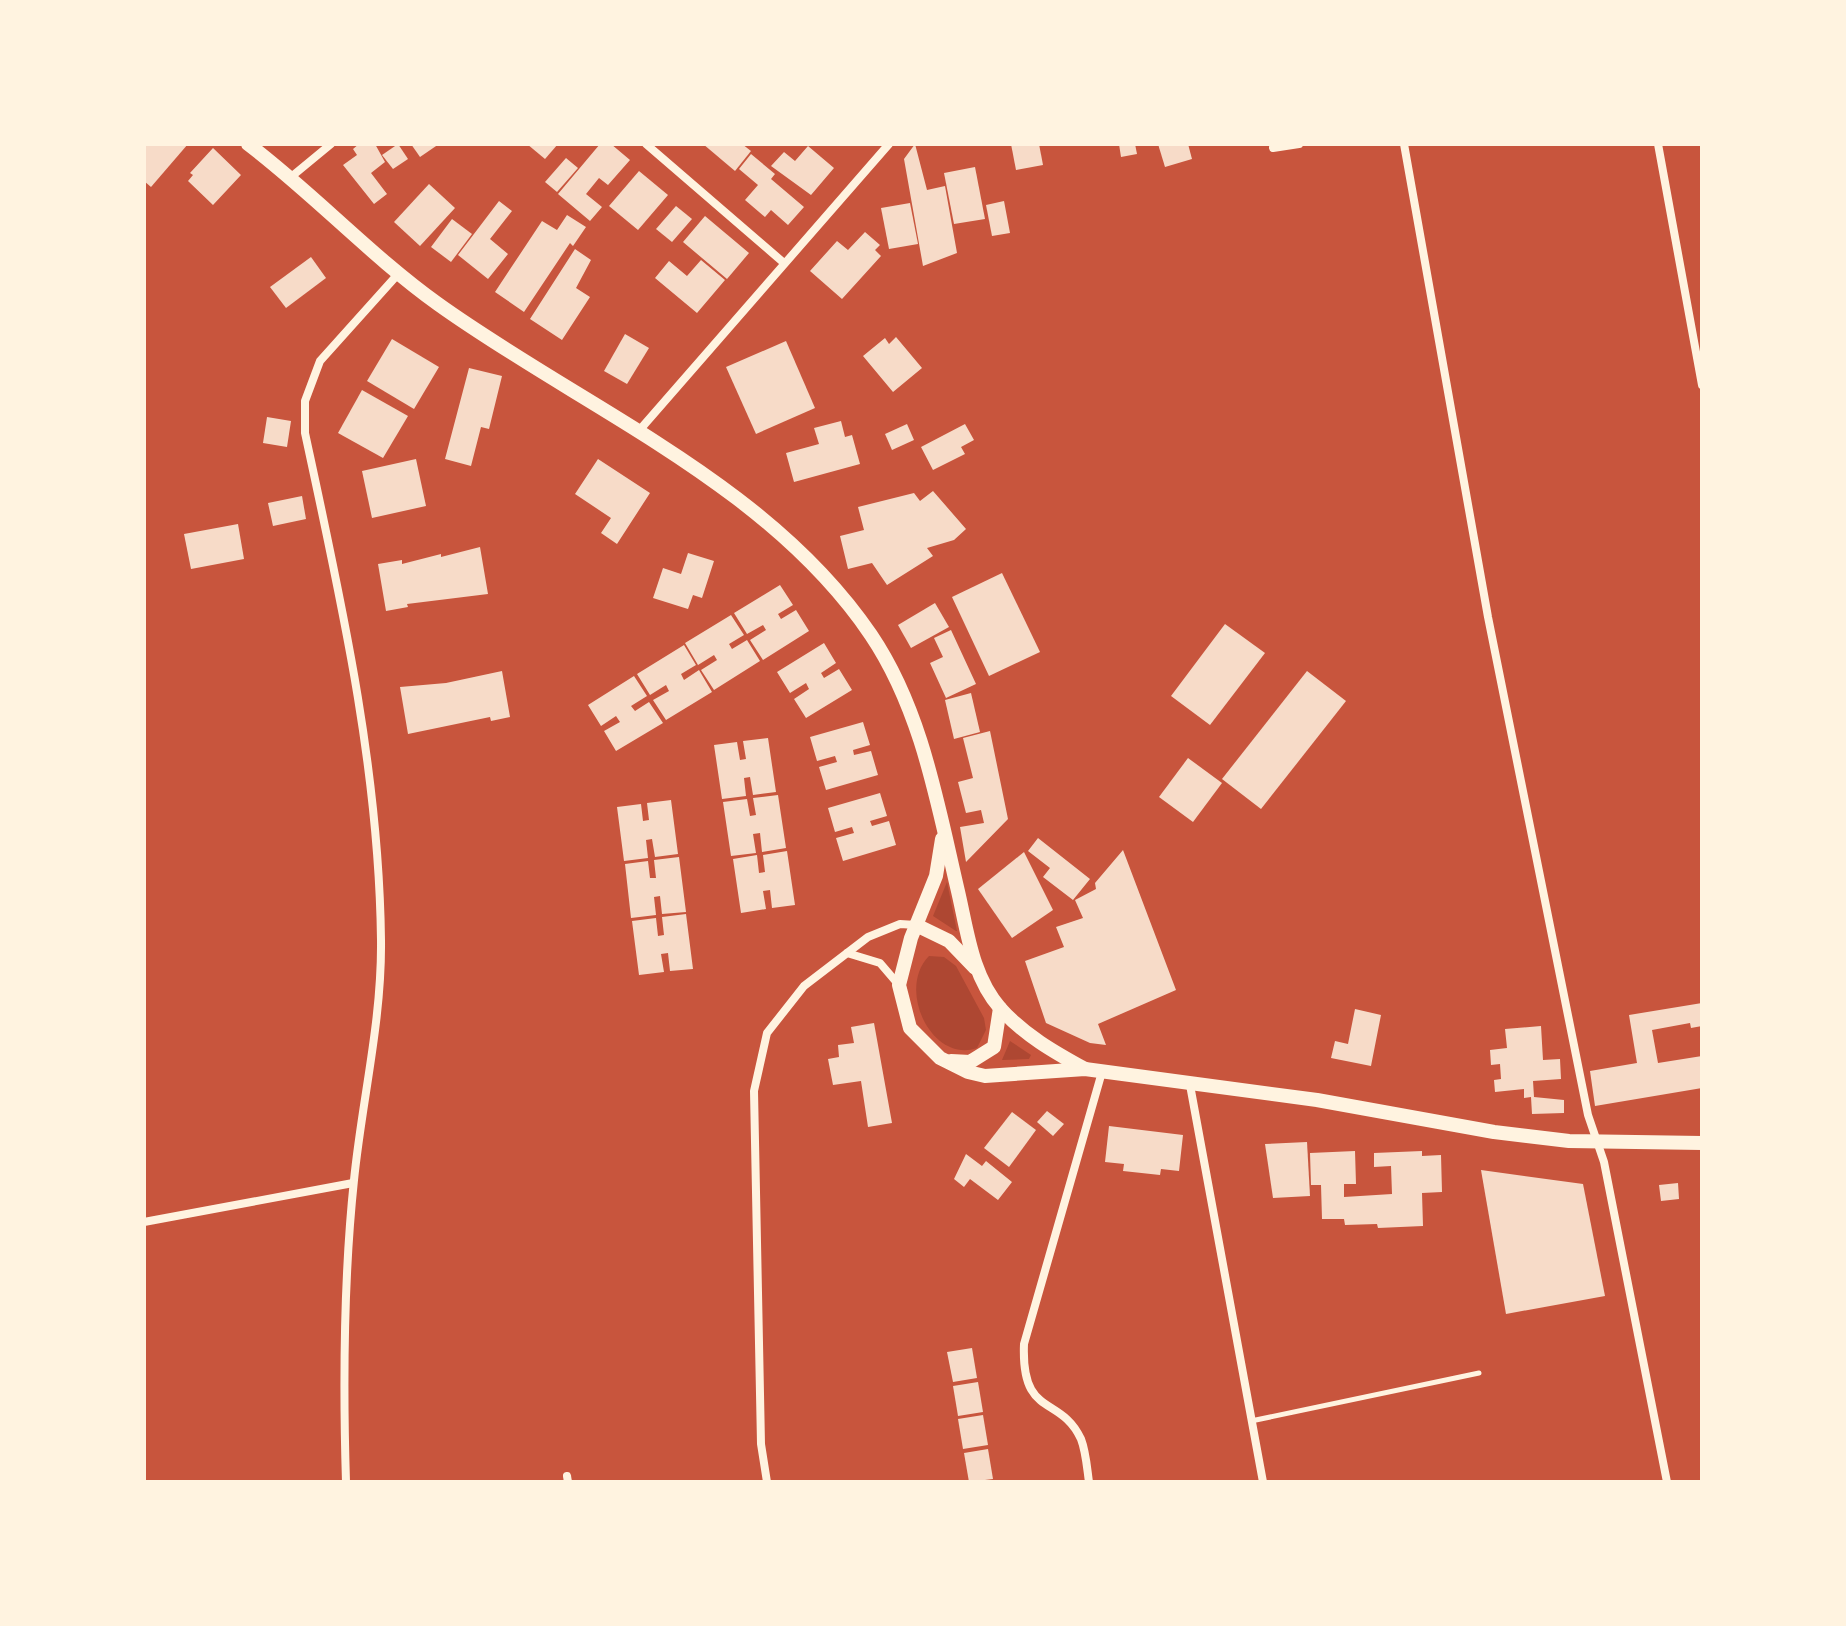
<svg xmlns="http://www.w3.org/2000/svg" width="1846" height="1626" viewBox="0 0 1846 1626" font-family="'Zilla Slab',serif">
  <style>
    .green { fill: #ae4732 }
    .building { fill: #f7dbc8 }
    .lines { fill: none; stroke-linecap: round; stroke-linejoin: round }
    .service { stroke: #fff3e0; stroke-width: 5 }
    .minor { stroke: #fff3e0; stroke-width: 8 }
    .primary { stroke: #fff3e0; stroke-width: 14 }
  </style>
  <rect width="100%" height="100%" fill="#c8553d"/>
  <g class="green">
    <path d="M947,882L957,931H956L933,916Z"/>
    <path d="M929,956L944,957L956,966L984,1018L986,1030L977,1048C932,1064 896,989 929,956Z"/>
    <path d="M1010,1041L1031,1055L1029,1059L1002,1060Z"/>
  </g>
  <g class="building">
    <path d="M144,144H188L151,187L144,181Z"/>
    <path d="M359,144H375L385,162L371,173L387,194L374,204L343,165L357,155L353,149Z"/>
    <path d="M398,144L408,159L393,169L382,155Z"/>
    <path d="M411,144H439L420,157Z"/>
    <path d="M527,144H558L545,159Z"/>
    <path d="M600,144H611L630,160L608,185L599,178L586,194L602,207L590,221L558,194Z"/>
    <path d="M703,144H742L751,151L735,171Z"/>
    <path d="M915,144L927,190L945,186L957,253L923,266L904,159Z"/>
    <path d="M1011,144H1039L1043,165L1016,170Z"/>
    <path d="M1119,144H1135L1137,154L1121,157Z"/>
    <path d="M1158,144H1188L1192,159L1165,167Z"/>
    <path d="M808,146L834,168L811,195L771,166L784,152L795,161Z"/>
    <path d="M213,148L241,175L213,205L188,181L193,175L190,173Z"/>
    <path d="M751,154L775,174L771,179L804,207L788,225L771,210L765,217L745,200L758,185L739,169Z"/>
    <path d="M566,158L578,168L557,192L545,182Z"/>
    <path d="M975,167L985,219L954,224L944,173Z"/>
    <path d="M639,171L668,195L638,230L609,206Z"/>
    <path d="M429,184L455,208L420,246L394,222Z"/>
    <path d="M499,201L512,211L490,239L508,254L488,279L458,255Z"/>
    <path d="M1004,201L1010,233L992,236L986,205Z"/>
    <path d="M910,203L918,244L889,249L881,208Z"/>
    <path d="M676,206L692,219L672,242L656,229Z"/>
    <path d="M567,215L586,227L573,246L570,243L524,312L495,292L542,221L557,230Z"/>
    <path d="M705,216L749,253L727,279L683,242Z"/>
    <path d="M452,219L472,234L451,262L431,247Z"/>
    <path d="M865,232L880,245L875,250L881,256L842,299L810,271L837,241L848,250Z"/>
    <path d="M575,249L591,260L576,288L590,297L562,340L530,319Z"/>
    <path d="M311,257L326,278L286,308L270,287Z"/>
    <path d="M701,260L725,280L697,313L655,278L669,261L687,276Z"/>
    <path d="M625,334L649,348L627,384L604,371Z"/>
    <path d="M896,337L922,368L893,392L863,356L885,338L889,344Z"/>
    <path d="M392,339L439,367L414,409L367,381Z"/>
    <path d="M786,341L815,408L756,434L726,367Z"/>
    <path d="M469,368L502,376L489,429L481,427L471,466L445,459Z"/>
    <path d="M362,390L408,416L383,458L338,433Z"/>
    <path d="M267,417L291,421L287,447L263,443Z"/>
    <path d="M841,421L845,437L852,435L860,464L794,482L786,453L819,444L814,428Z"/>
    <path d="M907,424L914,440L892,450L885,434Z"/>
    <path d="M965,424L974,440L961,447L965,454L933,470L921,447Z"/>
    <path d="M416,459L426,506L372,518L362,471Z"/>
    <path d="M598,459L650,493L617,544L601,533L611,518L575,494Z"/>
    <path d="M933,491L966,529L954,540L927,548L933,556L887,585L872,563L848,569L840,536L864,530L858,507L914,493L920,501Z"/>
    <path d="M302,496L306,519L273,526L268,503Z"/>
    <path d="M238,524L244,559L191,569L184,534Z"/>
    <path d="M480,547L488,594L407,604L408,607L386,611L378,564L402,560V564L441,554V557Z"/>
    <path d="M688,553L714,561L702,598L693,595L688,609L653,598L663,568L681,574Z"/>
    <path d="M1002,573L1040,652L989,676L952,597Z"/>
    <path d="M780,585L793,605L778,614L781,619L796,610L809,631L763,660L750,640L766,630L763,625L747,634L734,613Z"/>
    <path d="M935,603L949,627L911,648L898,625Z"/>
    <path d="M731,615L744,635L729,644L732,649L747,640L760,661L714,690L701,670L717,660L714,655L698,665L685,643Z"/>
    <path d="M1225,624L1265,653L1210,725L1171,696Z"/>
    <path d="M951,630L976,684L946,698L930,663L943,657L934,638Z"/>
    <path d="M824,643L836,663L821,673L824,678L839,669L852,690L806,718L794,699L809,689L806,683L790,693L777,672Z"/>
    <path d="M684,645L696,665L681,674L684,680L699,670L712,692L666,720L653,700L669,691L666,685L650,695L637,674Z"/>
    <path d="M502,671L510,717L491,721L490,717L408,734L400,687L446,683Z"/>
    <path d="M1307,671L1346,701L1261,809L1222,779Z"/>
    <path d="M634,676L647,696L631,706L635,711L649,702L663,723L616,751L604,731L620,722L616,716L601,726L588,705Z"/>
    <path d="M971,693L980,732L954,739L945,700Z"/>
    <path d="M863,722L870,745L853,750L854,755L871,751L878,775L826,790L819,767L837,762L835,756L817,761L810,737Z"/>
    <path d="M990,731L1008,819L966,862L960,827L984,823L981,810L966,813L958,782L973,778L963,738Z"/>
    <path d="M768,738L776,792L753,795L750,777L744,778L746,796L722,799L714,745L737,742L740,760L746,759L743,741Z"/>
    <path d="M1188,758L1222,783L1193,822L1159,797Z"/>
    <path d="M880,793L887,816L870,821L872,826L889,821L896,845L843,861L836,838L854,833L852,827L835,832L828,808Z"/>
    <path d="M778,795L786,848L762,852L760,833L753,834L756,853L731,856L723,802L747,799L750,816L756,815L753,798Z"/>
    <path d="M671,800L678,854L655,857L652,839L646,840L648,858L624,861L617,807L641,804L643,821L649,820L647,803Z"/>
    <path d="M1038,838L1090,879L1073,900L1043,877L1050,868L1028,851Z"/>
    <path d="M1123,850L1176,990L1098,1024L1106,1045L1090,1043L1046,1023L1025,961L1064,947L1056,927L1083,918L1075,900L1096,889L1095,883Z"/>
    <path d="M787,851L795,905L772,908L770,890L763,891L766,909L741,913L733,859L757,855L759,873L765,872L763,855Z"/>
    <path d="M1024,852L1053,910L1012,938L978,889Z"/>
    <path d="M679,857L686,912L662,914L660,896L654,897L656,915L631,918L625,864L648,861L650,878H656L654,860Z"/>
    <path d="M686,914L693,969L670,971L668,953L661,954L664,972L639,975L632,921L656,918L658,936L664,935L662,917Z"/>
    <path d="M1702,1003V1026L1691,1028L1690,1023L1652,1030L1658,1063L1702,1056V1088L1595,1106L1590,1071L1637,1063L1629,1015Z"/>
    <path d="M1355,1009L1381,1015L1371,1066L1331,1058L1335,1041L1348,1044Z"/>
    <path d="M874,1023L892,1123L868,1127L861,1081L833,1085L828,1059L839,1057L838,1045L854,1043L851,1027Z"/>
    <path d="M1541,1026L1543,1060L1560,1059L1561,1079L1533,1081L1534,1097L1564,1100V1113L1532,1114L1531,1097L1524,1098V1089L1495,1092L1494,1080L1501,1079L1500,1064L1491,1065L1490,1050L1507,1048L1505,1029Z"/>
    <path d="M1047,1111L1064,1124L1053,1136L1037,1122Z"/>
    <path d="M1012,1112L1036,1130L1009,1167L984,1148Z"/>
    <path d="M1109,1126L1183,1135L1179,1171L1161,1169L1160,1175L1123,1171L1124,1164L1105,1162Z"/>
    <path d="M1307,1142L1310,1196L1273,1198L1265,1144Z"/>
    <path d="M1355,1151L1356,1184H1344V1197L1392,1194L1391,1166L1374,1167V1153L1422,1151V1156L1441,1155L1442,1192L1422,1193L1423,1226L1378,1228L1377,1224L1345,1225L1344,1219H1322L1321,1185H1311L1310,1153Z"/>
    <path d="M966,1154L982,1166L986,1161L1012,1182L998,1200L970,1179L964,1187L954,1179Z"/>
    <path d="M1481,1170L1583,1184L1605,1296L1506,1314Z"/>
    <path d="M1678,1183L1679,1199L1661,1201L1659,1185Z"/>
    <path d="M972,1348L977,1378L953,1382L947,1352Z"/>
    <path d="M978,1382L983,1412L958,1416L953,1386Z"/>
    <path d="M983,1415L988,1445L963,1449L958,1419Z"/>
    <path d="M988,1449L993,1479L969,1482L964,1453Z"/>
  </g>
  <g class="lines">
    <path class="service" d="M1251,1421L1479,1373"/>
    <g class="minor">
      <path d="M646,144L784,263"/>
      <path d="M1404,144L1488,617L1588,1115L1604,1162L1667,1482"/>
      <path d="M1658,144L1702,385"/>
      <path d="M1273,148L1299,144"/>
      <path d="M291,177L331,144"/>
      <path d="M637,433L889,144"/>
      <path d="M847,953L880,963L898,984"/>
      <path d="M1190,1085L1263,1482"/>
      <path d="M144,1222L353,1183"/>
      <path d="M567,1476L568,1482"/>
      <path d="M346,1482C343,1386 344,1275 354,1180C362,1100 382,1021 381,940C379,768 341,600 305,433V401L320,361L399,273"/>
      <path d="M767,1482L761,1444L754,1091L767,1033L804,986L868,937L900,924L916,925"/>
      <path d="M1089,1482C1087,1468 1086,1452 1081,1439C1060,1394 1021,1419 1024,1344L1102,1072"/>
    </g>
    <g class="primary">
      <path d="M248,144C314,194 371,256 438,304C583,408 768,483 871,635C921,709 937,801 957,887C967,928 971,975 1000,1008C1024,1035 1054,1052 1085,1069"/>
      <path d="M942,839L936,876L911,938L899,985L910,1028L940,1058L968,1072L985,1076L1085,1069L1317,1100L1494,1132L1569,1141L1702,1143"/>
      <path d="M916,925L949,941L975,968"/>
      <path d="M951,1061L970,1062L994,1047L1000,1008"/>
    </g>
  </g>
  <rect width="1846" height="1626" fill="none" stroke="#fff3e0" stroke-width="292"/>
</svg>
